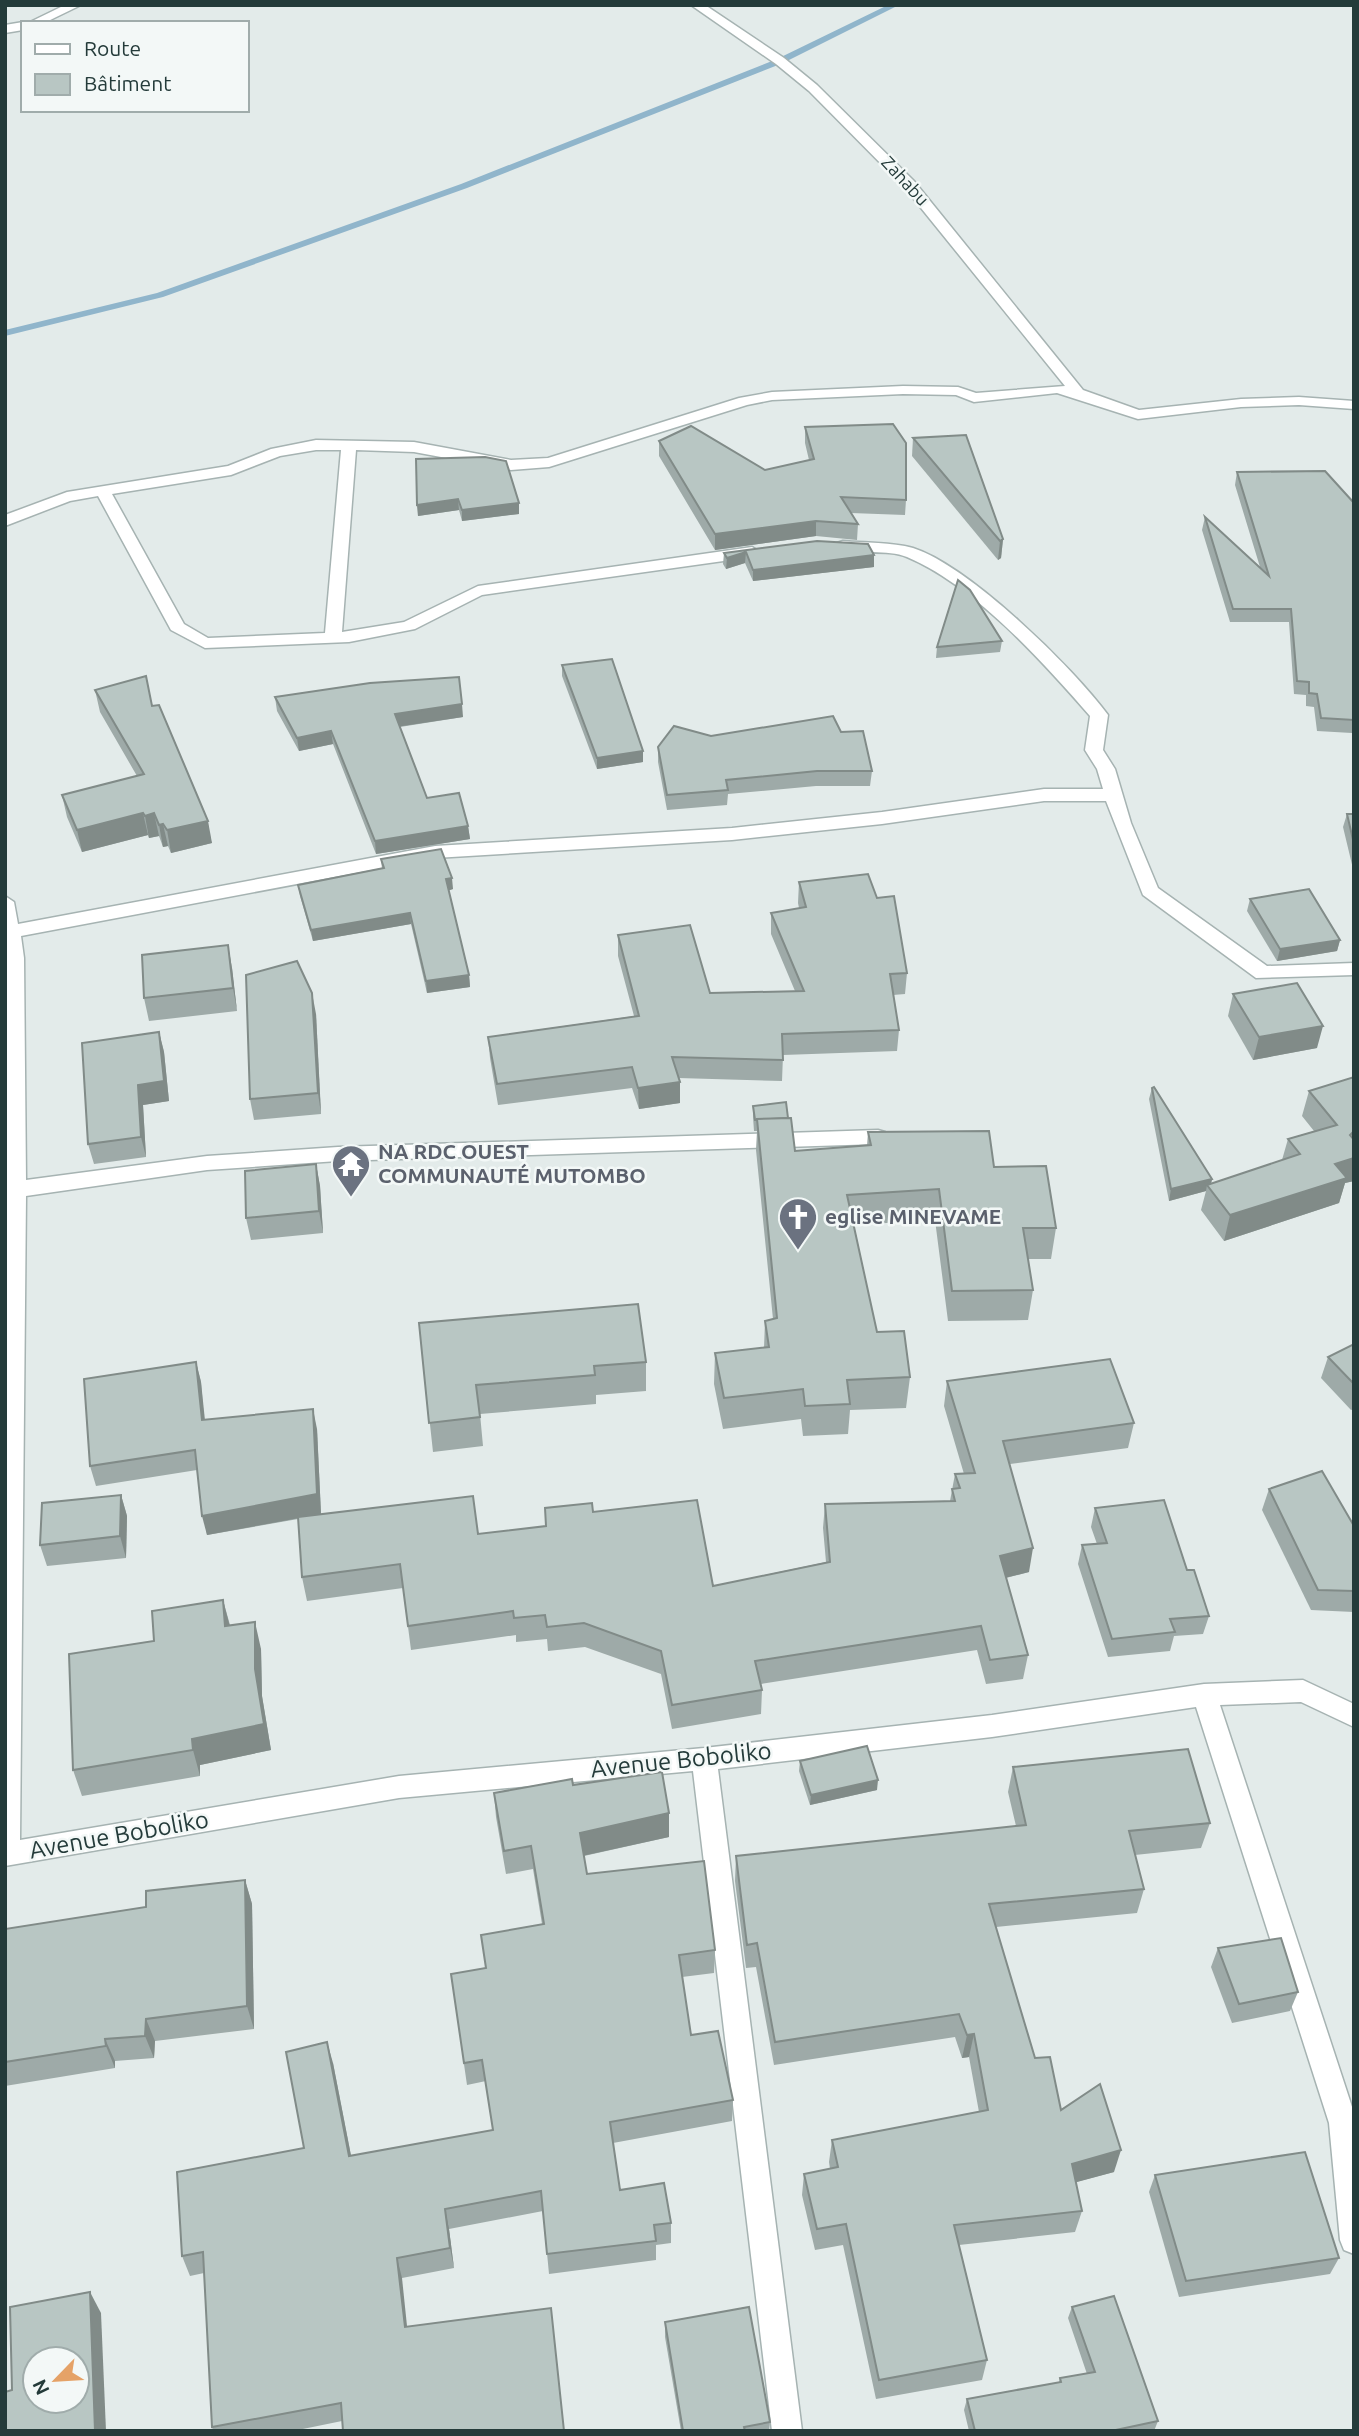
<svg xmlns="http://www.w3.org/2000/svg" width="1359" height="2436" viewBox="0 0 1359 2436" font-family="Ubuntu,sans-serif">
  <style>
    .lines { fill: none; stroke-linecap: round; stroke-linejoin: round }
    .stream { fill: #90b5cb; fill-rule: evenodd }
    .minor-casing { stroke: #a6b3b2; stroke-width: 3 }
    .minor { fill: #fff; fill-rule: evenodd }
    .wall { fill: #9eaaa8 }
    .shaded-wall { fill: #818b88 }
    .building { fill: #b8c6c3; stroke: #818b88; stroke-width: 2; fill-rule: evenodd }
    .labels { text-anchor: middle; stroke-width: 5; stroke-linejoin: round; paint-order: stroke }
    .far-street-label { font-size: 18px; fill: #243b3a; stroke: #f3f8f7 }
    .worship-label { font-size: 21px; font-weight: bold; fill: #5b616d; stroke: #f3f8f7; text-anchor: start }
    .near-street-label { font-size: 24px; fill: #243b3a; stroke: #f3f8f7 }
  </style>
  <rect width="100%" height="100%" fill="#e3ebea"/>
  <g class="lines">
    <path class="stream" d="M888,5H899L783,63L467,188L163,297L5,336V330L157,293L461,184L777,59Z"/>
    <g class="minor-casing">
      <g id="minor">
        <path d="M65,5H81L44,23H28Z"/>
        <path d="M691,5H705L784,58L817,85L914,181L1083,390L1139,410L1241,399L1299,397L1354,401V409L1299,405L1241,407L1138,419L1057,393L974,402L956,395L903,394L772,400L747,405L549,467L511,470L414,452L356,450L342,632L404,622L478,586L752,547L760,552L752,557L482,595L415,629L349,642L205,648L171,630L98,496L70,501L5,526V515L67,492L228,466L271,449L316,440L414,442L511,460L548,458L739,398L772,392L903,386L958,387L976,393L1065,386L904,187L809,91L776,64ZM316,450H341L325,633L208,638L184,624L112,494L231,475L280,456Z"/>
        <path d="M23,22V30L5,33V25Z"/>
        <path d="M843,541C865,543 892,542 913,548C969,566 1073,667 1108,715L1103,750L1115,769L1131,823L1158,888L1267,966L1354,963V975L1256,978L1143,895L1106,801H1044L882,824L732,840L435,858L21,936L24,958L26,1180L207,1156L338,1147L878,1130L885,1132L888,1137L885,1142L878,1144L338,1161L207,1170L26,1196L20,1840L399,1776L704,1748L992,1715L1204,1684L1303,1680L1354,1704V1727L1301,1702L1220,1705L1354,2113V2254L1344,2250L1340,2240L1329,2123L1196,1707L992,1737L718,1769L802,2431H772L693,1771L399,1798L5,1866V896L14,902L18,924L435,846L732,828L882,812L1044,789H1103L1097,769L1085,750L1090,716C1043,662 974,585 907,557C887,549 859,555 837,549V543Z"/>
      </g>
    </g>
    <use href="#minor" class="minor"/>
  </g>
  <g class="wall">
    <path d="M805,427L906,500L905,515L851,513L858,524L857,540L816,536L715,550L659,456V441L765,470L809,460L805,443Z"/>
    <path d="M913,438L1003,539L1001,558L998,560L912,456Z"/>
    <path d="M416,459L519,503V514L462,521L459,510L418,516Z"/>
    <path d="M1237,472L1354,503V873L1343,827L1347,814H1352V733L1317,731L1314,707L1306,706V695L1294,694L1289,622H1230L1202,530L1205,517L1260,567L1235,485Z"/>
    <path d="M817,541L874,567L753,581L745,563L726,569L723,564L724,553Z"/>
    <path d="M1002,641L1000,652L936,658L937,647Z"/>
    <path d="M562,665L643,751V762L597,769L562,676Z"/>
    <path d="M95,690L152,706L212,843L171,853L168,846L163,847L159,836L149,838L148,835L82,852L67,817L62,795L137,776L100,712Z"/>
    <path d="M275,697L463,717L400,727L427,798L468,826L470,839L376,854L333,744L299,751L277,711Z"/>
    <path d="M841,732L872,771L870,786H816L728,794L727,805L667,810L658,762V747L711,736Z"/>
    <path d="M381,859L453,889L449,890L469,975L470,987L427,993L411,924L313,941L300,896L298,885L382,869Z"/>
    <path d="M799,882L877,898L907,973L905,994L893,995L899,1030L897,1051L783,1055L782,1081L678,1078L680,1103L639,1109L632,1088L498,1105L490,1058L488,1037L634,1016L618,956V935L710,993L795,991L771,934V913L799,908L798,903Z"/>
    <path d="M1250,899L1340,940L1337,951L1277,961L1247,911Z"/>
    <path d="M232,968L237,1011L149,1021L144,998Z"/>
    <path d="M1233,994L1317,1048L1253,1060L1228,1016Z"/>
    <path d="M316,1014L321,1114L254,1120L250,1099Z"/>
    <path d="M159,1032L164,1052L169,1101L143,1105L146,1157L94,1164L88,1144Z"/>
    <path d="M1354,1077V1181L1345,1183L1339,1203L1224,1241L1201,1210L1206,1191L1169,1201L1149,1099L1152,1088L1212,1179L1211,1184L1282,1160L1288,1139L1314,1131L1302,1116L1309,1091Z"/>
    <path d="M753,1106L788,1118L795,1151L867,1146L868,1132L994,1167L1056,1228L1051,1259H1028L1033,1290L1028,1320L948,1321L935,1220L854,1225L877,1332L910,1377L906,1408L850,1410L848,1434L803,1436L801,1419L723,1429L714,1384L715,1353L764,1348L765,1321L773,1319L756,1150L757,1131H754L753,1117Z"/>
    <path d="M316,1164L320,1186L323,1233L251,1240L246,1218Z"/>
    <path d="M419,1323L646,1362V1391L596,1395V1404L480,1414L483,1446L433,1452Z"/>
    <path d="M1354,1344V1409L1351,1410L1321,1378L1328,1357Z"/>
    <path d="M196,1362L201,1382L204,1419L317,1429L321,1514L478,1534L546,1526L593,1512L713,1586L826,1562L823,1528L825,1504L950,1501L955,1474H964L944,1406L947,1381L1134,1423L1128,1448L1010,1464L1029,1572L1006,1578L1028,1655L1023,1679L986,1684L977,1650L761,1684L762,1690L761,1714L672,1729L661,1674L585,1647L548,1651L547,1639L516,1642V1635L411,1650L403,1588L307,1601L302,1577L298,1519L207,1535L197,1470L96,1486L90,1466Z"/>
    <path d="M1269,1489L1354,1526V1612L1311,1610L1262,1510Z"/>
    <path d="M121,1495L127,1516L126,1558L47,1566L40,1545Z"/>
    <path d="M1095,1508L1187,1570L1209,1616L1203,1634L1174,1636L1170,1651L1108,1657L1078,1564L1082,1545L1097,1544L1091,1527Z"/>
    <path d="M223,1600L230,1625L261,1649L262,1696L271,1750L200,1765V1776L82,1796L73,1770L154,1641Z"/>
    <path d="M800,1761L877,1790L810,1805L799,1771Z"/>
    <path d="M1013,1767L1210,1823L1201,1848L1135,1855L1144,1889L1137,1913L996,1927L1035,2058L1061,2110L1114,2172L1076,2182L1082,2211L1075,2232L959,2245L987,2360L982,2380L876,2399L843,2245L815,2250L802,2195L804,2174L830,2169L829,2162L832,2140L979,2112L969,2057L962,2058L955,2037L774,2065L756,1967L746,1968L735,1881L736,1856L1016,1826L1008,1792Z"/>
    <path d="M573,1785L669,1837L584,1856L587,1874L715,1950L714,1973L682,1977L691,2035L733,2100L732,2121L613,2143L620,2190L671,2223V2243L656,2245V2260L549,2274L543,2211L449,2229L454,2268L402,2278L342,2421L293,2431H213L212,2427L204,2273L190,2276L182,2256L304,2148L333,2063L351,2156L493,2130L486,2081L467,2085L451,1974L486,1968L542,1924L533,1869L506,1874L496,1817L494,1793Z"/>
    <path d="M245,1880L252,1904L254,2029L155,2041L154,2058L115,2061V2068L5,2086V1929L146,1907Z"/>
    <path d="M1218,1948L1298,1992L1290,2011L1232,2023L1211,1967Z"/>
    <path d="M1155,2175L1339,2258L1330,2274L1179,2297L1149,2192Z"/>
    <path d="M1072,2307L1158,2421L1154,2431H969L964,2410L967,2399L1059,2383L1060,2378L1087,2374L1068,2318Z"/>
    <path d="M665,2322L770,2422L769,2431H681L665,2337Z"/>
  </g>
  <g class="shaded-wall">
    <path d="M458,499L459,510L418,516L417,505Z"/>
    <path d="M519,503V514L462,521V510Z"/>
    <path d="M816,521V536L715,550V534Z"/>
    <path d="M1003,539L1001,558L998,560L1000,541Z"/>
    <path d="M746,552L745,563L726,569L727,558Z"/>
    <path d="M874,555V567L753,581V570Z"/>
    <path d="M462,704L463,717L396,727L395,714Z"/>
    <path d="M331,731L333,744L299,751L297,738Z"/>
    <path d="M643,751V762L597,769V758Z"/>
    <path d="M143,813L148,835L82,852L77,830Z"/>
    <path d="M154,813L159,836L149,838L145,816Z"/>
    <path d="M208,821L212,843L171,853L167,830Z"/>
    <path d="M163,824L168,846L163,847L159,825Z"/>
    <path d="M468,826L470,839L376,854L375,841Z"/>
    <path d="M452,878L453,889L447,891L446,879Z"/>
    <path d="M410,913L411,924L313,941L311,930Z"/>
    <path d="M1340,940L1337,951L1277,961L1280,949Z"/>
    <path d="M228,945L232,968L237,1011L233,988Z"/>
    <path d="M469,975L470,987L427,993L426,981Z"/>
    <path d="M312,993L316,1014L321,1114L318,1093Z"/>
    <path d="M1323,1026L1317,1048L1253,1060L1259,1037Z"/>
    <path d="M159,1032L164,1052L169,1101L143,1105L146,1157L141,1137L138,1085Z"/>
    <path d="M680,1082V1103L639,1109L638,1088Z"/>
    <path d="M1354,1158V1181L1345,1183L1339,1203L1224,1241L1230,1215L1335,1164Z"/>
    <path d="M316,1164L320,1186L323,1233L319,1211Z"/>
    <path d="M1212,1179L1210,1188L1207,1185L1206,1191L1169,1201L1171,1189Z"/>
    <path d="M196,1362L201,1382L207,1440L202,1420Z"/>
    <path d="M313,1409L317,1429L321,1514L207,1535L202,1516Z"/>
    <path d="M121,1495L127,1516L126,1558L120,1536Z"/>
    <path d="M1033,1548L1029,1572L996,1580L1000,1556Z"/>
    <path d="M223,1600L230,1627L225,1626Z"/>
    <path d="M255,1622L261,1649L262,1696L271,1750L200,1765V1776L193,1750L192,1739L255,1669Z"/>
    <path d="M878,1780L877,1790L810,1805L811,1795Z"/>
    <path d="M669,1813V1837L582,1856L580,1833Z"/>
    <path d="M245,1880L252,1904L254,2029L247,2006Z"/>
    <path d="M146,2019L155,2041L154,2058L145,2036Z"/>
    <path d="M974,2034L969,2057L962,2058L967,2035Z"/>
    <path d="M105,2039L115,2061V2068L106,2046Z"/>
    <path d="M327,2042L333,2063L355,2176L349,2156Z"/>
    <path d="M1121,2150L1114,2172L1066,2185L1072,2164Z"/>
    <path d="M445,2209L449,2229L454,2268L450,2248Z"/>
    <path d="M397,2258L402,2278L409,2345L405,2327Z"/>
    <path d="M90,2292L101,2313L106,2431H95Z"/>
  </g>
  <g class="building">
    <path d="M893,424L906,443V500L841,497L858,524L816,521L715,534L659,441L691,426L765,470L814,459L805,427Z"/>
    <path d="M966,435L1003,539L1000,541L913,438Z"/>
    <path d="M485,457L506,461L519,503L462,510L458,499L417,505L416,459Z"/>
    <path d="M1325,471L1354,503V720L1321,718L1317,694L1309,693V682L1297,681L1291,609H1233L1205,517L1269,576L1237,472Z"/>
    <path d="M817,541L868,544L874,555L753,570L746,552L727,558L724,553Z"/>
    <path d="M958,580L970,590L1002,641L937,647Z"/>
    <path d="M612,659L643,751L597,758L562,665Z"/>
    <path d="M146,676L152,706L159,705L208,821L167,830L163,824L159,825L154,813L145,816L143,813L77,830L62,795L144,774L95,690Z"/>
    <path d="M459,677L462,704L395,714L427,798L459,793L468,826L375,841L331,731L297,738L275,697L370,683Z"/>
    <path d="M833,716L841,732L863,731L872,771H817L726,780L728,790L667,795L658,747L674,726L711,736Z"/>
    <path d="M1347,814H1354V844Z"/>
    <path d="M441,849L452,878L446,879L469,975L426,981L410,913L311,930L298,885L384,868L381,859Z"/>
    <path d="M868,874L877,898L894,896L907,973L890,974L899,1030L782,1034L783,1060L672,1057L680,1082L638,1088L632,1067L497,1084L488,1037L639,1016L618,935L690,925L710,993L804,991L771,913L806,907L799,882Z"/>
    <path d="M1309,889L1340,940L1280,949L1250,899Z"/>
    <path d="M228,945L233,988L144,998L142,955Z"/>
    <path d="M297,961L312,993L318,1093L250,1099L246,975Z"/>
    <path d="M1297,983L1323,1026L1259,1037L1233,994Z"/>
    <path d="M159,1032L164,1081L138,1085L141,1137L88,1144L82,1043Z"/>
    <path d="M1354,1077V1131L1350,1135L1354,1140V1158L1335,1164L1347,1178L1230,1215L1207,1185L1300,1154L1288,1139L1337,1125L1309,1091Z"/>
    <path d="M1154,1087L1212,1179L1171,1189L1152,1088Z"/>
    <path d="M786,1102L788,1118L755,1120L753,1106Z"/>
    <path d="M791,1118L795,1151L871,1145L868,1132L989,1131L994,1167L1046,1166L1056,1228H1023L1033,1290L952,1291L939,1189L847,1195L877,1332L904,1331L910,1377L847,1380L850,1404L805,1406L803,1389L724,1398L715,1353L769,1347L765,1321L777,1318L757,1119Z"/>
    <path d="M316,1164L319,1211L246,1218L245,1171Z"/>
    <path d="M638,1304L646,1362L594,1366L595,1375L476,1385L480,1417L429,1423L419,1323Z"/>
    <path d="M1354,1344V1384L1328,1357Z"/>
    <path d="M1110,1359L1134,1423L1003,1441L1033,1548L1000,1556L1028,1655L990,1660L981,1626L755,1661L762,1690L672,1705L661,1651L584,1623L547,1627L545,1615L514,1618L513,1611L408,1626L400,1564L302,1577L298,1517L473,1496L478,1534L546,1526L545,1508L592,1503L593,1512L697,1500L713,1586L830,1562L825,1504L955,1501L952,1489L960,1488L955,1474L975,1473L947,1381Z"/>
    <path d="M196,1362L202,1420L313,1409L317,1494L202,1516L195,1450L90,1466L84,1379Z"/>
    <path d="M1322,1471L1354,1526V1591L1318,1590L1269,1489Z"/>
    <path d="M121,1495L120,1536L40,1545L42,1503Z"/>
    <path d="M1164,1500L1187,1570H1194L1209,1616L1170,1619L1175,1632L1112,1639L1082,1545L1107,1543L1095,1508Z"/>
    <path d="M223,1600L225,1626L255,1622V1669L264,1724L192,1739L193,1750L73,1770L69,1654L154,1641L152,1611Z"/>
    <path d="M867,1746L878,1780L811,1795L800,1761Z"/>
    <path d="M1188,1749L1210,1823L1129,1831L1144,1889L989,1904L1035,2058L1050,2057L1061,2110L1100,2084L1121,2150L1072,2164L1082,2211L954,2225L987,2360L879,2380L846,2224L817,2229L804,2174L838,2167L832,2140L988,2110L974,2034L967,2035L959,2014L775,2042L757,1943L747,1945L736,1856L1026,1825L1013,1767Z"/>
    <path d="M662,1772L669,1813L580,1833L587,1874L704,1861L715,1950L679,1955L691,2035L718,2031L733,2100L610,2122L620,2190L664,2183L671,2223L654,2225L656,2241L547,2254L541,2191L445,2209L450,2248L397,2258L405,2327L551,2308L564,2431H343L341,2403L212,2427L203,2252L182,2256L177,2172L304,2148L286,2052L327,2042L349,2156L493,2130L482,2060L464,2063L451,1974L486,1968L481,1935L544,1924L531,1846L504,1851L494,1793L572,1779L573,1785Z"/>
    <path d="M245,1880L247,2006L146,2019L145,2036L105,2039L106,2046L5,2062V1929L146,1907V1891Z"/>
    <path d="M1281,1938L1298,1992L1239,2004L1218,1948Z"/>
    <path d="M1305,2152L1339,2258L1186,2281L1155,2175Z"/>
    <path d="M90,2292L95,2431H5V2392L12,2390L10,2307ZM35,2359H77V2401H35Z"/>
    <path d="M1114,2296L1158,2421L1111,2431H975L967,2399L1061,2382L1060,2378L1095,2372L1072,2307Z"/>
    <path d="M749,2307L770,2422L744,2427L745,2431H683L665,2322Z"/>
  </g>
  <defs>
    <g id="temple-pin" transform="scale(2.0125)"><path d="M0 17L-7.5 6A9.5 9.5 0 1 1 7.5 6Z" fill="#6b7280" stroke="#f3f8f7"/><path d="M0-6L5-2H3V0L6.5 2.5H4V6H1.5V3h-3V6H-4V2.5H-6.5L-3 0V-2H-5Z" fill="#fff"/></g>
    <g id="church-pin" transform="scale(2.0125)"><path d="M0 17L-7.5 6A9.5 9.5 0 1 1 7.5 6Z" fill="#6b7280" stroke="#f3f8f7"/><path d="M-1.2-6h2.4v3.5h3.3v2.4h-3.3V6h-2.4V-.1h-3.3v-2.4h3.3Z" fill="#fff"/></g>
  </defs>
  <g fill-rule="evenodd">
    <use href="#temple-pin" x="351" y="1164"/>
    <use href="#church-pin" x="798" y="1217"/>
  </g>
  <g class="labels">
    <g class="far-street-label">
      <text transform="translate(905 181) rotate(47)" y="6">Zahabu</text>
    </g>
    <g class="worship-label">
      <text x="378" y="1159">NA RDC OUEST<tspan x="378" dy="24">COMMUNAUTÉ MUTOMBO</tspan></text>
      <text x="825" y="1224">eglise MINEVAME</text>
    </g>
    <g class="near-street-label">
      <text transform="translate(681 1760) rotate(-6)" y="8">Avenue Boboliko</text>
      <text transform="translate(119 1835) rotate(-10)" y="8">Avenue Boboliko</text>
    </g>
  </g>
  <rect width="1359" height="2436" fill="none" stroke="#243b3a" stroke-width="14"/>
  <rect x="21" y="21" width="228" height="91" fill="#f3f8f7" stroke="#a0acab" stroke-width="2"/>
  <rect x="35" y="44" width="35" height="10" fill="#ffffff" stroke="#a0acab" stroke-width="2"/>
  <text x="84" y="56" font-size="21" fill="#243b3a">Route</text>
  <rect x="35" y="74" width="35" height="21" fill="#b8c6c3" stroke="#a0acab" stroke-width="2"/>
  <text x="84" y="91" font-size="21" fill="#243b3a">Bâtiment</text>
  <g transform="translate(56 2380) rotate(245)"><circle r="33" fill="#f3f8f7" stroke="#a0acab" stroke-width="2"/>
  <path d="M0-5L12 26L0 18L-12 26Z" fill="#e5a267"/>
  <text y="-10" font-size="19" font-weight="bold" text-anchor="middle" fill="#243b3a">N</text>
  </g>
</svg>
